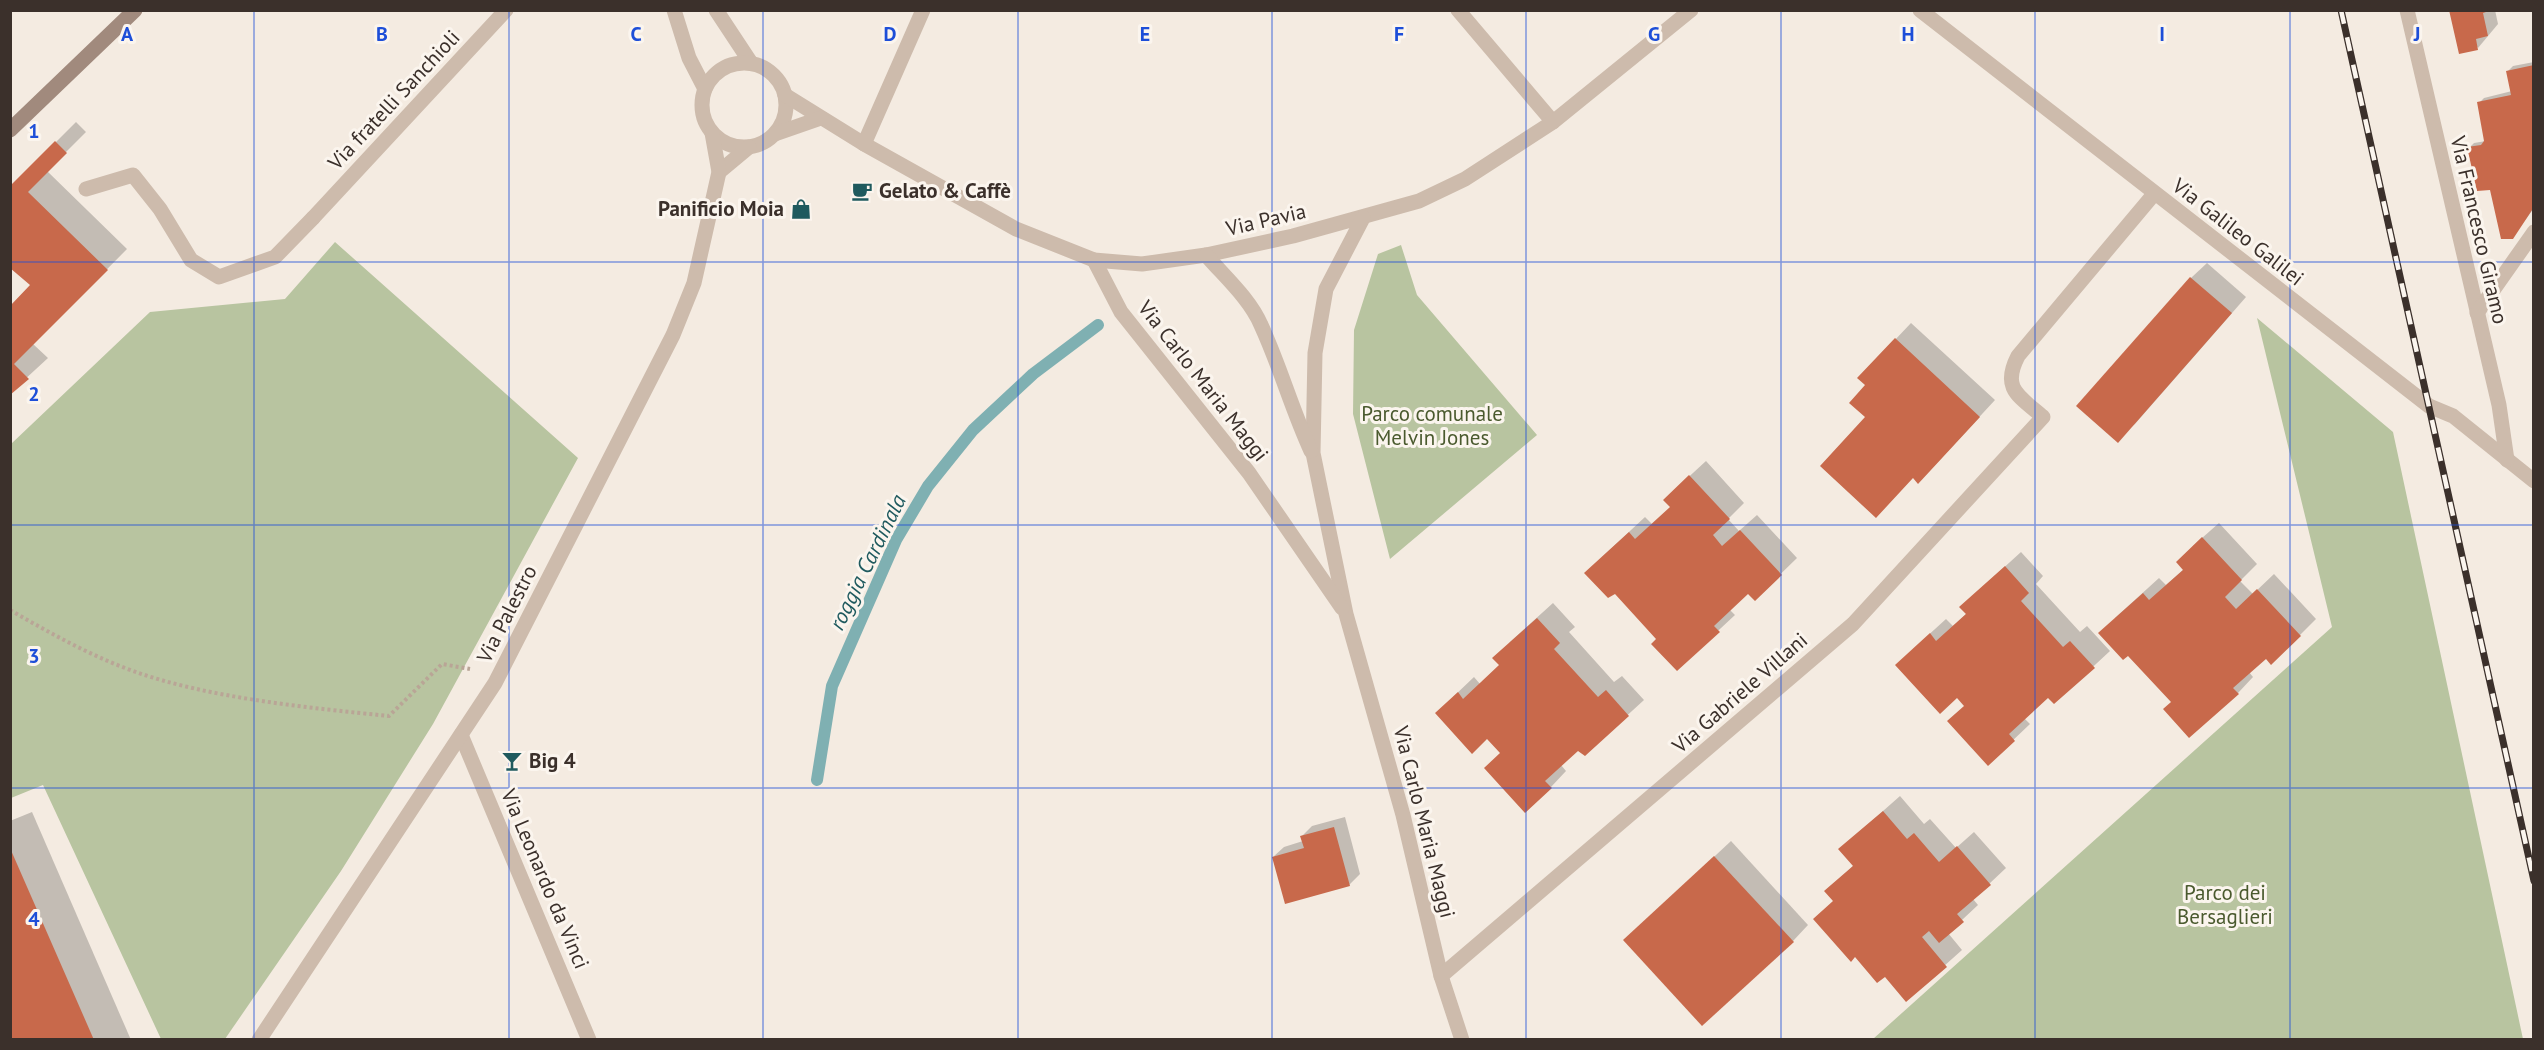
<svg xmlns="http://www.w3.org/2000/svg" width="2544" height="1050" viewBox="0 0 2544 1050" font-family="'PT Sans',sans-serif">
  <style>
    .green { fill: #b8c4a0 }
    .shadow { fill: #0003 }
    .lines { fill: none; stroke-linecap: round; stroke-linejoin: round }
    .stream { stroke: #7fb0b2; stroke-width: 12 }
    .building { fill: #c8694b }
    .path { stroke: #b9a596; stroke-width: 4; stroke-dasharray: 3 3; stroke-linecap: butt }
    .lane { stroke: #cdbbac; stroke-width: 15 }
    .street { stroke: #cdbbac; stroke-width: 15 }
    .secondary { stroke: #a18a7d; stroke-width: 15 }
    .rail-casing { stroke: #3b302b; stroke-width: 7 }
    .rail { stroke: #fbf5ee; stroke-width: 4.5; stroke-dasharray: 14; stroke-linecap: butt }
    .grid { fill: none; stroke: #1d4ed8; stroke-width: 1.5; stroke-opacity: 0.55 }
    .labels { text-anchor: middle; stroke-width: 6; stroke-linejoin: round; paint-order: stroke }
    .street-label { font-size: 21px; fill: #3b302b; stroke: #fbf5ee }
    .poi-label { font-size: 21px; font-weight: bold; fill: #3b302b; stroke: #fbf5ee; text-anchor: start }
    .park-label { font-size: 21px; fill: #4a5a2e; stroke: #fbf5ee }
    .water-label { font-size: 22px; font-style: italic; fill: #1f5a5e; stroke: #fbf5ee }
    .grid-label { font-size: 20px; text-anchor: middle; font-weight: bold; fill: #1d4ed8; stroke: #fbf5ee; stroke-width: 6; stroke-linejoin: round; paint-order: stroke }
  </style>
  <rect width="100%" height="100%" fill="#f4ebe1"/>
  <g class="green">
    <path d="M335,242L578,458L433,724L341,871L225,1039H161L43,785L11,798V444L150,312L285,299Z"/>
    <path d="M1401,245L1417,295L1537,435L1390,559L1353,414L1354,330L1378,254Z"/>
    <path d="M2257,318L2393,432L2523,1039H1873L2332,627Z"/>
  </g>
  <g class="shadow">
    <path d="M2451,10H2495L2498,24L2478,48Z"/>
    <path d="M2534,62V208L2513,237L2491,188L2469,148L2474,143L2486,141L2479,103L2484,98L2512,91L2508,71L2513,66Z"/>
    <path d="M76,122L86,132L47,171L127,249L33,344L48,358L10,393V308L32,285L10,188Z"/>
    <path d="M2207,263L2246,297L2134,425L2191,278Z"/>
    <path d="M1911,323L1995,400L1934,466L1867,417V385L1859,378Z"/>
    <path d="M1706,461L1744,503L1728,519L1739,531L1757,515L1797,558L1755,599L1749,592L1730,610L1735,615L1677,669L1602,557L1645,517L1652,524L1671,507L1681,484Z"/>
    <path d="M2219,523L2257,564L2240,581L2253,594L2274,574L2316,619L2300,635L2266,657L2249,672L2253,677L2238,693L2173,701L2115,618L2159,578L2166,585L2184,569L2193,546Z"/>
    <path d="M2021,552L2043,576L2036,584L2080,632L2087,626L2110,651L2055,702L2049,696L2024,718L2030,724L1988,764L1965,705L1913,649L1946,619L1953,626L1967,613L1977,592Z"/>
    <path d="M1553,603L1575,627L1569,632L1614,682L1622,676L1644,700L1585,754L1578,750L1561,765L1566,771L1551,787L1502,752L1453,697L1474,677L1480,684L1501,665L1510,642Z"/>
    <path d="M1900,796L1924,824L1930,819L1956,848L1974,832L2006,868L1973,899L1978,905L1948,933L1962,950L1906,1000L1826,891L1854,865L1840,849Z"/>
    <path d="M32,812L131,1040H10V821Z"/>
    <path d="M1345,817L1360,874L1349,885L1273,857L1284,847L1303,841L1302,836L1312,826Z"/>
    <path d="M1731,841L1808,925L1793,941L1641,925Z"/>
  </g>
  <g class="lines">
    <path class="stream" d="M817,780L832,686L896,540L928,486L973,430L1033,374L1098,325"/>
  </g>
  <g class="building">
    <path d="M2449,10H2492L2483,13L2488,36L2476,39L2478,50L2459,54Z"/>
    <path d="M2534,65V207L2513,239H2501L2490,190L2477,191L2467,147L2481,145L2484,141L2477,102L2511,95L2506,71Z"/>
    <path d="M55,141L67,153L28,192L108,270L14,364L29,379L10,395V306L30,285L10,268V186Z"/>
    <path d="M2190,277L2232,313L2118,443L2076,406Z"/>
    <path d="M1895,338L1980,417L1918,484L1913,478L1876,518L1820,466L1865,417L1849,403L1865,385L1857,378Z"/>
    <path d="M1689,475L1730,519L1713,535L1722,546L1740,530L1782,575L1755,601L1748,594L1714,626L1720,632L1677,671L1651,644L1656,639L1615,594L1608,598L1584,573L1629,532L1635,539L1670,507L1663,500Z"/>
    <path d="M2202,537L2242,580L2225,597L2236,609L2257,589L2301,636L2271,665L2266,659L2233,688L2239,694L2189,738L2163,709L2171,702L2128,656L2123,660L2098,633L2143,593L2149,600L2183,570L2176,562Z"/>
    <path d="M2005,566L2029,593L2021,601L2063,647L2070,641L2095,668L2054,704L2048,698L2009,734L2015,741L1988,766L1947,721L1964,706L1957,698L1940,714L1895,665L1930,633L1936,641L1966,614L1959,607Z"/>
    <path d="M1537,618L1560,643L1554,649L1598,697L1606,690L1629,716L1585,756L1578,751L1545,781L1552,788L1525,813L1484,768L1500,753L1487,739L1472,754L1435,713L1458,692L1463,699L1499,665L1492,658Z"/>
    <path d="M1883,811L1907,839L1914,833L1939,862L1957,846L1991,885L1957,914L1964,922L1939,943L1929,931L1922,937L1947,967L1906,1002L1885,977L1877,983L1855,957L1851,962L1813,919L1833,901L1824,891L1853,866L1838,849Z"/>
    <path d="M1334,827L1350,886L1285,904L1272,857L1304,848L1300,836Z"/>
    <path d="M10,848L94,1040H10Z"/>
    <path d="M1714,856L1794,942L1702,1026L1623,940Z"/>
  </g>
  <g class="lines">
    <path class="path" d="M10,610C50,633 89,655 133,671C208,698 310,708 389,716L442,664L470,669"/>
    <path class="lane" d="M86,189L133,175L160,209L191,260L219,277L275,257L313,218"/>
    <g class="street">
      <path d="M674,10L689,58L705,89"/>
      <path d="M716,10L751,63"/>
      <path d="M1458,10L1553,122"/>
      <path d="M1920,10L2429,406L2453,416L2534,481"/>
      <path d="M2407,10L2499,405L2507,460"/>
      <circle cx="744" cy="105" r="42"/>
      <path d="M785,95L864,144L1016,229L1094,260L1142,264L1206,255L1293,236L1419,201L1465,179L1553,122L1691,10"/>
      <path d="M775,134L821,118"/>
      <path d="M864,144L923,10"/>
      <path d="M719,172L749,147"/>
      <path d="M313,218L506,10"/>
      <path d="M1363,218L1326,289L1315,353L1313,453L1346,614L1403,815L1441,976L1462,1040"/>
      <path d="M1206,255C1225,277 1250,299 1261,325C1280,366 1292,410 1311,451"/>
      <path d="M1094,260L1121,312L1249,473L1342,608"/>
      <path d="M2477,313L2534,232"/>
      <path d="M461,735L589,1040"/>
      <path d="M1441,976L1853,624L2043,417C2019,396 2001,389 2018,356L2154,194"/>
      <path d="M259,1040L495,683L673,335L694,283L719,172L712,133"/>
    </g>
    <path class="secondary" d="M10,130L135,10"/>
    <g class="rail-casing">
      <path id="rail" d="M2341,10L2534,881"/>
    </g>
    <use href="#rail" class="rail"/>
  </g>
  <path class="grid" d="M254,10V1040M509,10V1040M763,10V1040M1018,10V1040M1272,10V1040M1526,10V1040M1781,10V1040M2035,10V1040M2290,10V1040M10,262H2534M10,525H2534M10,788H2534"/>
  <defs>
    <g id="cafe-bare" transform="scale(1.62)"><path d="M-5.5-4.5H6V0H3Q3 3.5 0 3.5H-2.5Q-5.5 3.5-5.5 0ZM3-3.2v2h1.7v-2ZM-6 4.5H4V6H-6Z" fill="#1f5a5e" stroke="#fbf5ee" stroke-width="2.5" paint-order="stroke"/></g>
    <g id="shop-bare" transform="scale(1.62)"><path d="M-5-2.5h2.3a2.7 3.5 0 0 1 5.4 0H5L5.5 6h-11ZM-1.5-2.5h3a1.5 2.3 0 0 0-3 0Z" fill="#1f5a5e" stroke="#fbf5ee" stroke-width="2.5" paint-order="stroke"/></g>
    <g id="bar-bare" transform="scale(1.62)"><path d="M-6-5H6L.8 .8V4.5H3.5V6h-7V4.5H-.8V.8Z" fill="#1f5a5e" stroke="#fbf5ee" stroke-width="2.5" paint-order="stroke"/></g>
  </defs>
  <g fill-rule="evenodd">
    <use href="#cafe-bare" x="862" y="191"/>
    <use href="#shop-bare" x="801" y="209"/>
    <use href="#bar-bare" x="512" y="761"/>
  </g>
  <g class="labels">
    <g class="street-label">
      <text transform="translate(394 100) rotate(-47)" y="7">Via fratelli Sanchioli</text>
      <text transform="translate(1266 220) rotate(-13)" y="7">Via Pavia</text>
      <text transform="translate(2479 230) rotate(77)" y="7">Via Francesco Giramo</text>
      <text transform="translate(2238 232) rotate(38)" y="7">Via Galileo Galilei</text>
      <text transform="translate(1203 381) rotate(52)" y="7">Via Carlo Maria Maggi</text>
      <text transform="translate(507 614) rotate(-63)" y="7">Via Palestro</text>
      <text transform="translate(1740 693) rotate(-41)" y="7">Via Gabriele Villani</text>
      <text transform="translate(1424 822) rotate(76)" y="7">Via Carlo Maria Maggi</text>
      <text transform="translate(545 879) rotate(67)" y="7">Via Leonardo da Vinci</text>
    </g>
    <g class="poi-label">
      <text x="879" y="198">Gelato &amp; Caffè</text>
      <text x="784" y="216" text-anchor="end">Panificio Moia</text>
      <text x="529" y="768">Big 4</text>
    </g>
    <g class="park-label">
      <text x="1432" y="421">Parco comunale<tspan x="1432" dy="24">Melvin Jones</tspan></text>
      <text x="2225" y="900">Parco dei<tspan x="2225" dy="24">Bersaglieri</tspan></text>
    </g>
    <g class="water-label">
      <text transform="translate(867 562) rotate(-64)" y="8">roggia Cardinala</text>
    </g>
  </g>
  <g class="grid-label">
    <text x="127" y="41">A</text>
    <text x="382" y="41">B</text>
    <text x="636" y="41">C</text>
    <text x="890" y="41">D</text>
    <text x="1145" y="41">E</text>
    <text x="1399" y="41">F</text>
    <text x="1654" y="41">G</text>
    <text x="1908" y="41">H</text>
    <text x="2162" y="41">I</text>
    <text x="2417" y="41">J</text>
    <text x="34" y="138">1</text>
    <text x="34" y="401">2</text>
    <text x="34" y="663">3</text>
    <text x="34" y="926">4</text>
  </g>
  <rect width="2544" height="1050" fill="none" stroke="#3b302b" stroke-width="24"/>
</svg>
